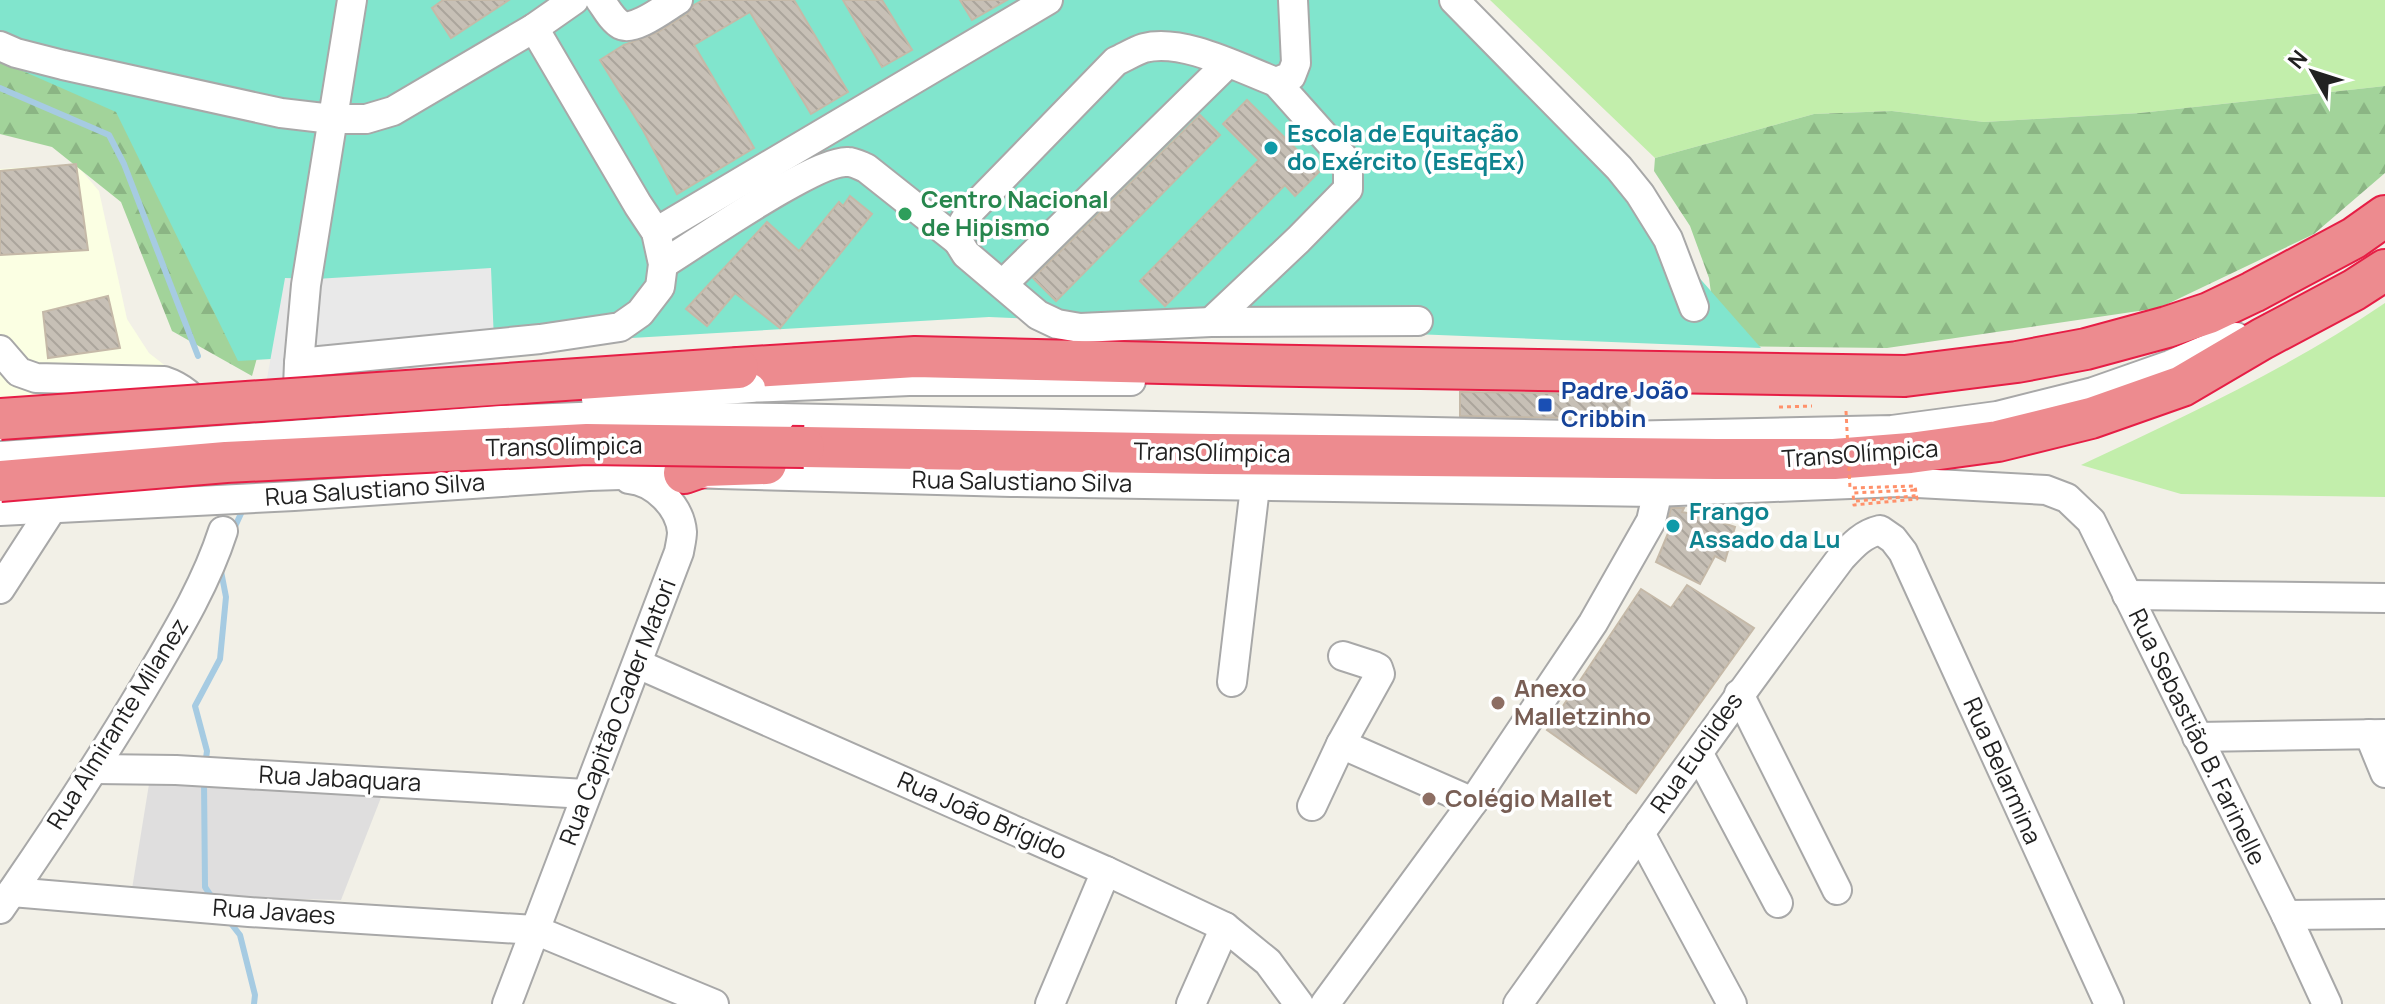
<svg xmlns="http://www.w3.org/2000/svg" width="2385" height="1004" viewBox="0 0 2385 1004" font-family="Manrope,sans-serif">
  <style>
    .residential { fill: #dfdede }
    .education { fill: #fbffe3 }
    .grass { fill: #c2eeab }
    .forest { fill: url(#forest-firs) }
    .pitch { fill: #81e5cd }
    .parking { fill: #e9e9e9 }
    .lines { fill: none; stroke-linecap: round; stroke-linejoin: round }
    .stream { stroke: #a6cbe2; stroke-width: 6 }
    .building { fill: url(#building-back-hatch); stroke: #c5b9a8; stroke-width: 2 }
    .minor-casing { stroke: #a8a8a8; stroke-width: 32 }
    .highway-casing { stroke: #e61e45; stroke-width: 44 }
    .path { stroke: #ff916b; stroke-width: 3; stroke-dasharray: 4 4; stroke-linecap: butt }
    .minor { stroke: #fff; stroke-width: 28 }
    .highway { stroke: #ed8b8f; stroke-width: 40 }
    .minor-bridge-casing { stroke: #a8a8a8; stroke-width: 32; stroke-linecap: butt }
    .highway-bridge-casing { stroke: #e61e45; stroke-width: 44; stroke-linecap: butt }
    .path-bridge { stroke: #ff916b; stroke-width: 3; stroke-dasharray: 4 4; stroke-linecap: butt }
    .minor-bridge { stroke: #fff; stroke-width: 28 }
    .highway-bridge { stroke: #ed8b8f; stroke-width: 40 }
    .culture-dot { fill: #0f9aa8; stroke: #fff; stroke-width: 3 }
    .leisure-dot { fill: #2e9e5b; stroke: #fff; stroke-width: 3 }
    .transit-dot { fill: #1a4fb4; stroke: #fff; stroke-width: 3 }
    .education-dot { fill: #8d6e63; stroke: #fff; stroke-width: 3 }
    .labels { text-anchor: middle; stroke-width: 7; stroke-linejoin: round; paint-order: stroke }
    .culture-label { font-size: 24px; font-weight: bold; fill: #0d838f; stroke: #fff; text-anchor: start }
    .leisure-label { font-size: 24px; font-weight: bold; fill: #27864d; stroke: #fff; text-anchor: start }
    .transit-label { font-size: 24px; font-weight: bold; fill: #164399; stroke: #fff; text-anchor: start }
    .street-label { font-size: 24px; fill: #212121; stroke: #fff }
    .education-label { font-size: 24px; font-weight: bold; fill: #785e54; stroke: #fff; text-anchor: start }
  </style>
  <defs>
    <pattern id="forest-firs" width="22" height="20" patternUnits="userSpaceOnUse" patternTransform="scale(2)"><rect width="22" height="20" fill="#a2d39a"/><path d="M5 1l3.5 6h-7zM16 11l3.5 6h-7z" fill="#8bb584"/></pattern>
    <pattern id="building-back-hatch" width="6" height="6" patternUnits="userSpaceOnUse" patternTransform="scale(2)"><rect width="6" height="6" fill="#c7c0b6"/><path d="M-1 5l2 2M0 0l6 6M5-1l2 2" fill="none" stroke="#aba59c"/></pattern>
  </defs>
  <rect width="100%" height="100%" fill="#f2f0e7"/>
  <path class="residential" d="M150,778L384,790L341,900L131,895Z"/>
  <path class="education" d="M76,164L99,191L127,319L149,353L176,374L175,387L0,402V169Z"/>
  <g class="grass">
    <path d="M1490,0H2385V86L2140,113L1984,122L1892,111L1814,114L1655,158Z"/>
    <path d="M2385,303V497L2181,494L2081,465C2185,416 2290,368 2385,303Z"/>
  </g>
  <g class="forest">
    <path d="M0,54L312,159L252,376L172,331L121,202L52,147L0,134Z"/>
    <path d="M2385,86V173L2314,234L2159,308L1887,348L1718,346L1709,278L1690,226L1654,171L1655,158L1814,114L1892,111L1984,122L2140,113Z"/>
  </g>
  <path class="pitch" d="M0,0H1455L1761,348L989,317L238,361L116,112L0,61Z"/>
  <path class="parking" d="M491,268L495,366L266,384L285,278L316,279Z"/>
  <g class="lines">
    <g class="stream">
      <path d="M0,88L109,135L124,164L198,356"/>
      <path d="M232,533L244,507"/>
      <path d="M205,766L207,751L195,706L220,659L226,597L220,566"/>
      <path d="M204,781L205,887L213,899"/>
      <path d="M229,921L240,935L255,995L254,1004"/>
    </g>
  </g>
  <g class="building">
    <path d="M443,0H509L451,38L432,8Z"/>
    <path d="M703,0H794L848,92L811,114L750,12L694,45L754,148L677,194L643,130L600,60L624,45L658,32L687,14L694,5Z"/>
    <path d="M843,0H882L912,50L882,67Z"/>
    <path d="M960,0H1007L972,20Z"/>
    <path d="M1247,100L1319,172L1295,196L1285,185L1165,306L1140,281L1259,160L1223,124Z"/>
    <path d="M1200,115L1220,135L1056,301L1033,278Z"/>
    <path d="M76,164L88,250L0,255V171Z"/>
    <path d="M850,196L872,214L780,328L735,293L707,326L686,309L767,222L799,251L839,202L843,206Z"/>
    <path d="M108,296L120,348L48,358L43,312Z"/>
    <path d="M1460,392L1630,394L1629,419L1460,416Z"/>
    <path d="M1671,508H1684L1682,512L1702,516L1735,527L1725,561L1715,556L1700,584L1656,562L1669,531L1666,529Z"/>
    <path d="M1687,585L1754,628L1636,793L1547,730L1641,589L1671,608Z"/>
  </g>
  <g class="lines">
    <g class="minor-casing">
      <g id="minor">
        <path d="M600,0C606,8 612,20 621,25C634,32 666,7 678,0"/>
        <path d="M1293,0L1296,63L1291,76L1276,82C1239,68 1183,38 1144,48C1135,51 1125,57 1116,61L971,210L962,225L958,241L966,254L1038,315L1057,324L1080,328L1211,322L1418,321"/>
        <path d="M1454,0L1619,168L1640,194L1668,239L1694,307"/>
        <path d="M0,46L16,53L63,65L281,113L332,119H366L393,111L534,28L574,0"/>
        <path d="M656,232L1048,0"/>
        <path d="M663,264C696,244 816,159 848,162C854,162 861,166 866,168L958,241"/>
        <path d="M1003,284L1227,64"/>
        <path d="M1211,322L1298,240L1348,189V172L1343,157L1276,82"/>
        <path d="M0,350L19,372L36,378L164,381C182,387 194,397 204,413"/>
        <path d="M299,363L540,339L620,327L640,313L660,287L663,264L656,232L638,205L534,28"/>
        <path d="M751,388L909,381H1131"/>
        <path d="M780,418L1619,436L1892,430L1997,416L2093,392L2170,365L2236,337"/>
        <path d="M295,459L299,363L306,285L352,0"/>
        <path d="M0,511L294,496L589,476L684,473L1011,482L1654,492L1899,482L2046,490L2067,498L2091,521L2286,915L2327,1004"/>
        <path d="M0,589L53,507"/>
        <path d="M2127,595L2385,598"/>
        <path d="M638,664L1106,871L1225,927L1268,962L1299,1004"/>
        <path d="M1232,682L1255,487"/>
        <path d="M1739,694L1837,890"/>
        <path d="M2369,734L2385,773"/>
        <path d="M2197,737L2385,734"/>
        <path d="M1341,744L1380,674L1378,668L1374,666L1343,656"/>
        <path d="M1699,754L1778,903"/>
        <path d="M95,769L176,770L586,794"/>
        <path d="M1312,806L1341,744L1473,802"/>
        <path d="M1640,833L1732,1004"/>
        <path d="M12,892L249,912L535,930L714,1004"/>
        <path d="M0,909C50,837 98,764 143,689C173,638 205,587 223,531"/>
        <path d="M2286,915L2385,914"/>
        <path d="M507,1004L679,552C680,546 682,538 682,532C680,506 654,481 629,479"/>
        <path d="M1050,1004L1106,871"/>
        <path d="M1191,1004L1225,927"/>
        <path d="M1325,1004L1473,802L1593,623L1651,521L1656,499L1654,492"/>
        <path d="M1518,1004C1625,854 1731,705 1841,558C1853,545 1863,534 1880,530L1893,539L1903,552L2109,1004"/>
      </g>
    </g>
    <g class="highway-casing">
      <g id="highway">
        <path d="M738,368L915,357L1246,365L1905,376L2017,362L2086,349L2167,327L2209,313L2253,292L2354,238L2385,216"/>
        <path d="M804,447L1210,454L1716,459H1834L1910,453L1998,441L2091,418L2182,386L2262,339L2354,290L2385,270"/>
        <path d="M684,473L704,466L766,464"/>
      </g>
    </g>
    <path class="path" d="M1779,407L1812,406"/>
    <use href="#minor" class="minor"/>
    <use href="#highway" class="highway"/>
    <g class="minor-bridge-casing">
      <g id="minor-bridge">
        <path d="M596,399L751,388"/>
        <path d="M0,456L502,420L605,416L780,418"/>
      </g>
    </g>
    <g class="highway-bridge-casing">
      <g id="highway-bridge">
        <path d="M0,419L738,368"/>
        <path d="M0,481L226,462L587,444L804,447"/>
      </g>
    </g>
    <path class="path-bridge" d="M1846,411L1850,488L1915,486L1917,499L1854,505L1853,493L1914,490V496L1856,501"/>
    <use href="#minor-bridge" class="minor-bridge"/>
    <use href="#highway-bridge" class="highway-bridge"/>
  </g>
  <g class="culture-dot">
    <circle cx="1271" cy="148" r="8"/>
    <circle cx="1673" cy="526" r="8"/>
  </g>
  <circle class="leisure-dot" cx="905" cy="214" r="8"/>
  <rect class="transit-dot" x="1537" y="397" width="16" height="16" rx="4"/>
  <g class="education-dot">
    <circle cx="1498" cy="703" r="8"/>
    <circle cx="1429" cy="799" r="8"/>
  </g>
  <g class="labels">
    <g class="culture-label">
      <text x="1287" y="142">Escola de Equitação<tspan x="1287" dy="28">do Exército (EsEqEx)</tspan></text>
      <text x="1689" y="520">Frango<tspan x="1689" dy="28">Assado da Lu</tspan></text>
    </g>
    <g class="leisure-label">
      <text x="921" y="208">Centro Nacional<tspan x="921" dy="28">de Hipismo</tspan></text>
    </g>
    <g class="transit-label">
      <text x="1561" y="399">Padre João<tspan x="1561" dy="28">Cribbin</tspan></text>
    </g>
    <g class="street-label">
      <text transform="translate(564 447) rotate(-1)" y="8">TransOlímpica</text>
      <text transform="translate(1212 453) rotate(1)" y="8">TransOlímpica</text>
      <text transform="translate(1860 454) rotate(-4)" y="8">TransOlímpica</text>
      <text transform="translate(1022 482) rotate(1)" y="8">Rua Salustiano Silva</text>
      <text transform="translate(375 490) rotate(-4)" y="8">Rua Salustiano Silva</text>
      <text transform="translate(618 712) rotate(-69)" y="8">Rua Capitão Cader Matori</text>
      <text transform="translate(118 724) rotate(-58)" y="8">Rua Almirante Milanez</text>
      <text transform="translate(2197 737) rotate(64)" y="8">Rua Sebastião B. Farinelle</text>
      <text transform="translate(1697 753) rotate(-55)" y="8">Rua Euclides</text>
      <text transform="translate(2002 771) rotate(66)" y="8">Rua Belarmina</text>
      <text transform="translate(340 779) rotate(3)" y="8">Rua Jabaquara</text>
      <text transform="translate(982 816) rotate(24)" y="8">Rua João Brígido</text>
      <text transform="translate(274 912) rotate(4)" y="8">Rua Javaes</text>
    </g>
    <g class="education-label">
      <text x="1514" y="697">Anexo<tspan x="1514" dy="28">Malletzinho</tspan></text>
      <text x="1445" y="807">Colégio Mallet</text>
    </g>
  </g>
  <g transform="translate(2313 72) rotate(309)" stroke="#ffffff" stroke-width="6" paint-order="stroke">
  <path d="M0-6L14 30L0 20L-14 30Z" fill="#212121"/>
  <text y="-12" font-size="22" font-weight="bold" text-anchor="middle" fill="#212121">N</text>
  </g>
</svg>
